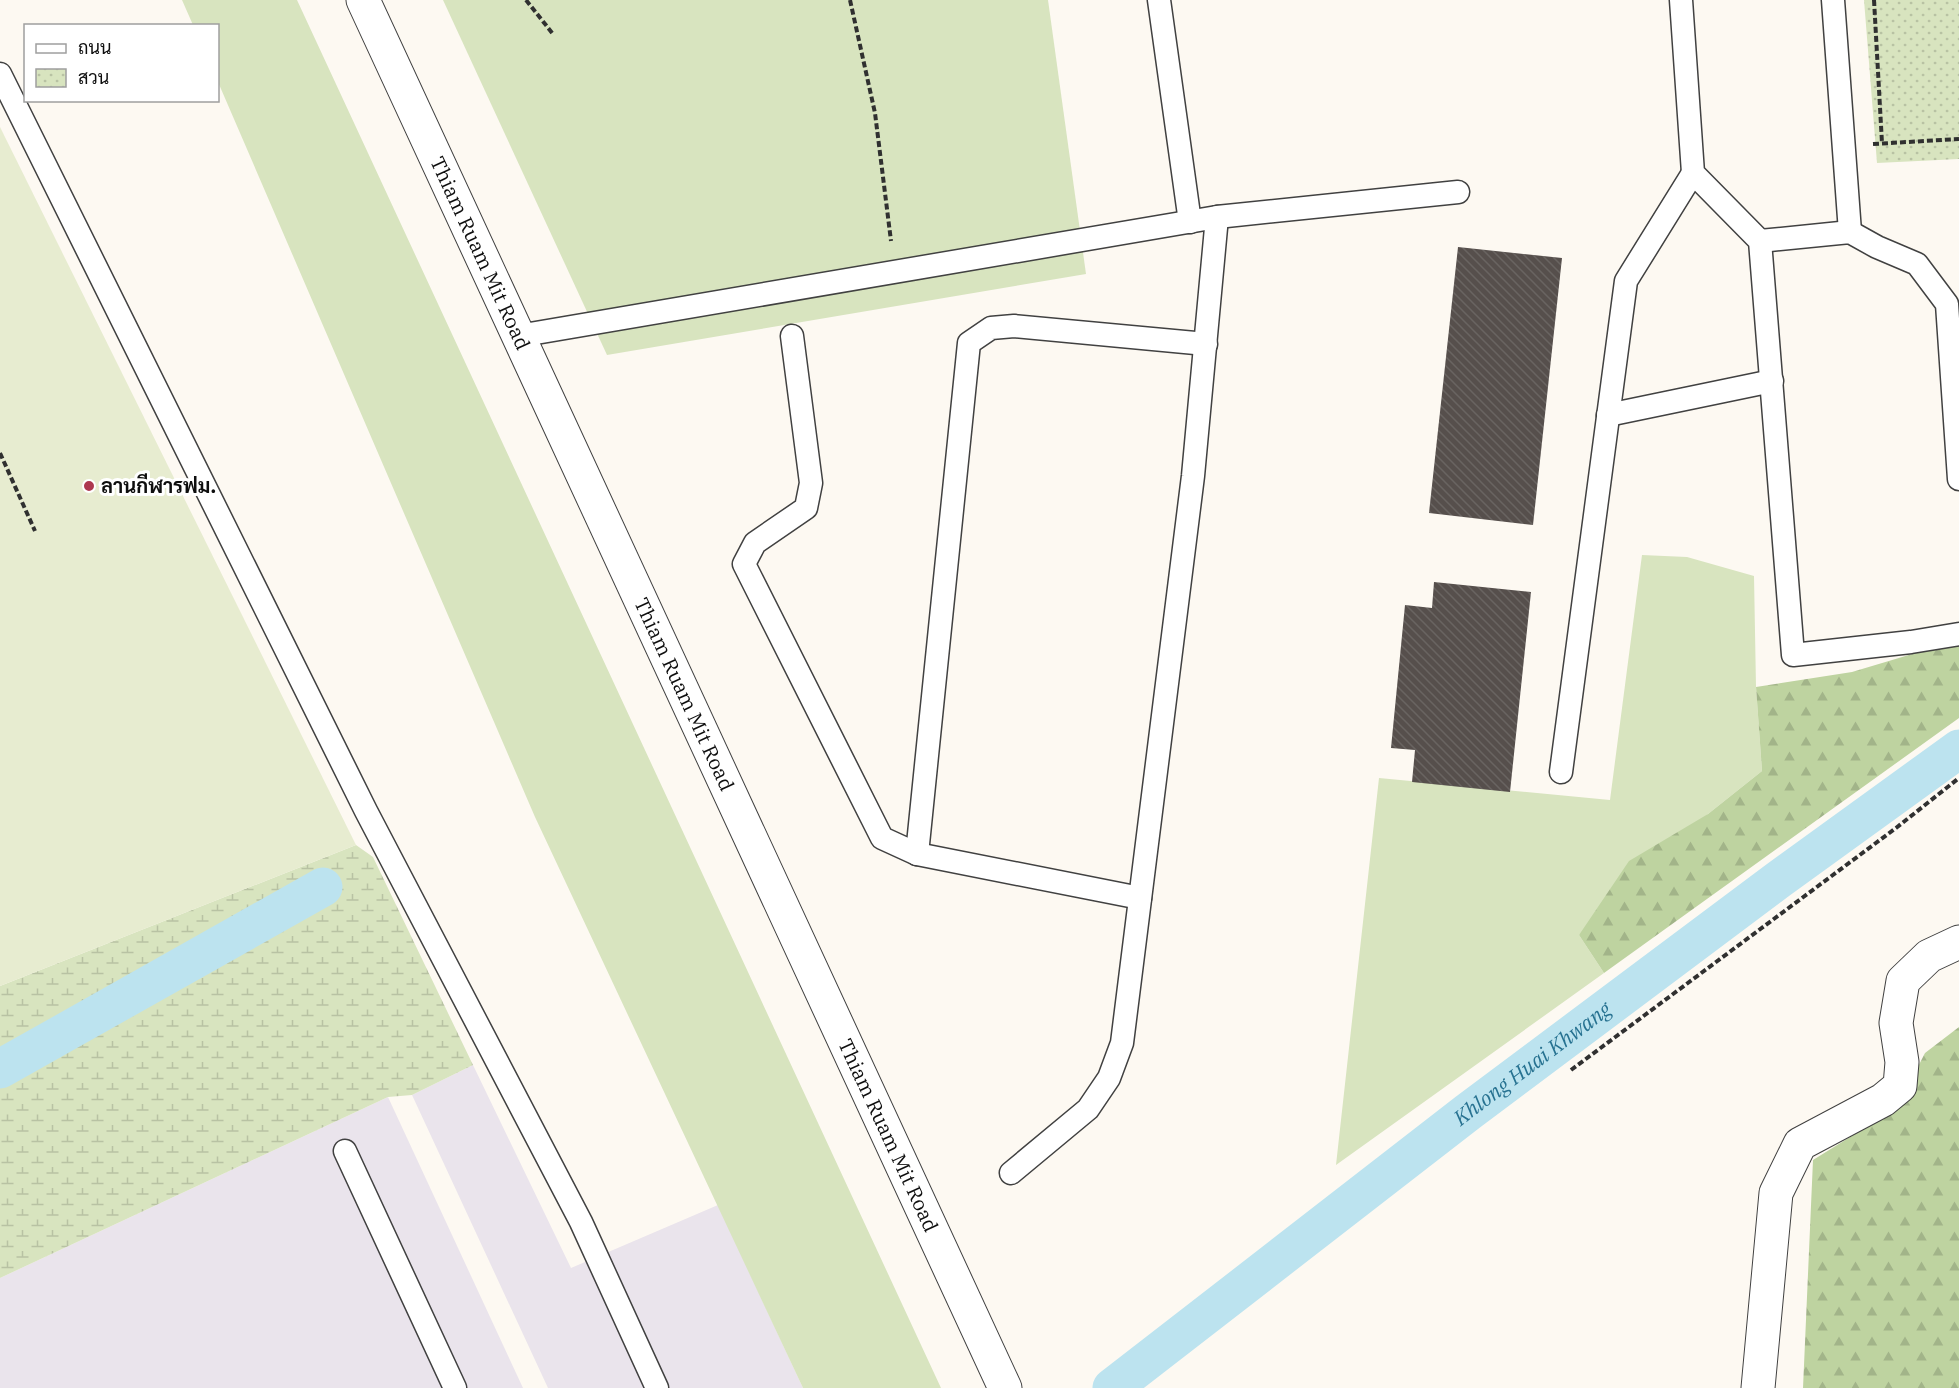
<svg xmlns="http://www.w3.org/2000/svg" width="1959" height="1388" viewBox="0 0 1959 1388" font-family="'IBM Plex Serif',Sarabun,serif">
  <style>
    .industrial { fill: #eae4ec }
    .grass { fill: #d8e4bf }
    .forest { fill: url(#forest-firs) }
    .wetland { fill: url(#wetland-marsh) }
    .park { fill: url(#park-dots) }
    .pitch { fill: #e7ecd0 }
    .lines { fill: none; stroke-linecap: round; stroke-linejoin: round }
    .canal { stroke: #bce3ef; stroke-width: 39 }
    .building { fill: url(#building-back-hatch) }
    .service-casing { stroke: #414141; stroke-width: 25 }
    .minor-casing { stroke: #414141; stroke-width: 35 }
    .tertiary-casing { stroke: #414141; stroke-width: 35 }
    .path { stroke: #303030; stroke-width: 4; stroke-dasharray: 6 3; stroke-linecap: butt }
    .service { stroke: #fff; stroke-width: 22 }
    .minor { stroke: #fff; stroke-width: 33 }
    .tertiary { stroke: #fff; stroke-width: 33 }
    .poi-dot { fill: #ad384f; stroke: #fff; stroke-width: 2 }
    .labels { text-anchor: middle; stroke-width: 6; stroke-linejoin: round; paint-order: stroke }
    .street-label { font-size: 20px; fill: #0e0e0e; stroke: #fff }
    .poi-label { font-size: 20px; font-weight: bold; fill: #0e0e0e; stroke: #fff; text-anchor: start }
    .water-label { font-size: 21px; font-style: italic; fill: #277291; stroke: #fff }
  </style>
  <defs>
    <pattern id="forest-firs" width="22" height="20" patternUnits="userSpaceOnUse" patternTransform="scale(1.5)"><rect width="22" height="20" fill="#bed3a0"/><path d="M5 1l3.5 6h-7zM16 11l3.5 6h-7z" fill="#a2b489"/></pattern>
    <pattern id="wetland-marsh" width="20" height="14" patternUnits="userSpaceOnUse" patternTransform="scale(1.5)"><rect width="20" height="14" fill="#d8e4bf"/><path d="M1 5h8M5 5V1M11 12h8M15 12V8" fill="none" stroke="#b8c2a3"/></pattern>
    <pattern id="park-dots" width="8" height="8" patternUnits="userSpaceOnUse" patternTransform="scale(1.5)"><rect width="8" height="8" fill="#d8e4bf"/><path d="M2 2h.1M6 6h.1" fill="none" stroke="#b8c2a3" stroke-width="1.8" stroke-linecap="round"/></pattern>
    <pattern id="building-back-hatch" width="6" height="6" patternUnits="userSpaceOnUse" patternTransform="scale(1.5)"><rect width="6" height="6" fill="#564f4c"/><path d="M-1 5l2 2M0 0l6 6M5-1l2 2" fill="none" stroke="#696461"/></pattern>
  </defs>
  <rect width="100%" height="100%" fill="#fdf9f2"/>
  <g class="industrial">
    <path d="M473,1065L571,1268L718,1205L803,1388H548L412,1095Z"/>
    <path d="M388,1097L523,1388H0V1278Z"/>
  </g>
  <g class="grass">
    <path d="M182,0H297L941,1388H803L535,817L218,82V26L193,25Z"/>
    <path d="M443,0H1048L1086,274L607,355Z"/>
    <path d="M1642,555L1687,557L1754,576L1756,687L1762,771L1708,814L1579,935L1604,973L1336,1165L1379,778L1610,800Z"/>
  </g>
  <g class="forest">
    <path d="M1959,640V718L1604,973L1579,935L1629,861L1708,814L1762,771L1756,687L1852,672Z"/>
    <path d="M1959,1027V1388H1803L1813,1160L1897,1108L1925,1053Z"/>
  </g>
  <path class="wetland" d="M356,845L373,857L473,1065L412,1095L388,1097L0,1278V986Z"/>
  <path class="park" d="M1864,0H1959V159L1877,163Z"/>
  <path class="pitch" d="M0,127L356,845L0,986Z"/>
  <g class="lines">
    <g class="canal">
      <path d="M0,1069L323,887"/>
      <path id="s1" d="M1112,1388L1468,1112L1778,880L1959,749"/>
    </g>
  </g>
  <g class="building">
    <path d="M1458,247L1562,258L1533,525L1429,513Z"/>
    <path d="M1434,582L1531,592L1510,792L1412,782L1415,750L1391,748L1405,605L1432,608Z"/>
  </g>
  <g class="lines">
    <g class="service-casing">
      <g id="service">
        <path d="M1159,0L1190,222"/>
        <path d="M1681,0L1693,173L1760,241L1793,655L1911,642L1959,634"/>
        <path d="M1833,0L1850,232"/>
        <path d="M0,74L366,811L581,1222L657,1388"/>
        <path d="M1760,241L1850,232L1877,247L1917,264L1947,304L1959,479"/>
        <path d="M518,336L1217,217L1458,192"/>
        <path d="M792,336L811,483L806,508L755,543L744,564L882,838L917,854L1140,898"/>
        <path d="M1608,415L1772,381"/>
        <path d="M1561,772L1626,281L1693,173"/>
        <path d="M917,854L969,343L991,328L1014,326L1206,344"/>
        <path d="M345,1151L455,1388"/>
        <path d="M1011,1173L1088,1109L1109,1078L1122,1043L1193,476L1217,217"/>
      </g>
    </g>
    <g class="minor-casing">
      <path id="minor" d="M1758,1388L1776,1193L1800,1144L1883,1100L1900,1086L1902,1062L1896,1023L1903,981L1929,956L1959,942"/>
    </g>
    <g class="tertiary-casing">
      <g id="tertiary">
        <path id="s2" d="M363,0L1005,1388"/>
      </g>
    </g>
    <g class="path">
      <path d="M526,0L553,34"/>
      <path d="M850,0L875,113L891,241"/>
      <path d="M1874,0L1882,143"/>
      <path d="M1873,144L1959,139"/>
      <path d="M0,453L35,531"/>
      <path d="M1571,1070L1896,828L1959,778"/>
    </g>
    <use href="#service" class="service"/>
    <use href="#minor" class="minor"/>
    <use href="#tertiary" class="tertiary"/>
  </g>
  <circle class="poi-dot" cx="89" cy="486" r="6"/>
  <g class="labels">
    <g class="street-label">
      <text dy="7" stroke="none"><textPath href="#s2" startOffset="279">Thiam Ruam Mit Road</textPath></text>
      <text dy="7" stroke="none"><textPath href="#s2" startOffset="765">Thiam Ruam Mit Road</textPath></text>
      <text dy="7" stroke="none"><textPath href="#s2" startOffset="1251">Thiam Ruam Mit Road</textPath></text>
    </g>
    <g class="poi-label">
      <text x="101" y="493">ลานกีฬารฟม.</text>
    </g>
    <g class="water-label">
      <text dy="7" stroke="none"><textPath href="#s1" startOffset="531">Khlong Huai Khwang</textPath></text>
    </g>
  </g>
  <rect x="24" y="24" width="195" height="78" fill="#ffffff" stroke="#9f9f9f" stroke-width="1.5"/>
  <rect x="36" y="44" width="30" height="9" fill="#ffffff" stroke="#9f9f9f" stroke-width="1.5"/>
  <text x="78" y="54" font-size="18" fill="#0e0e0e">ถนน</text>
  <rect x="36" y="69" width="30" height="18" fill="url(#park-dots)" stroke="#9f9f9f" stroke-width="1.5"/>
  <text x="78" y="84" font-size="18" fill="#0e0e0e">สวน</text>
</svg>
